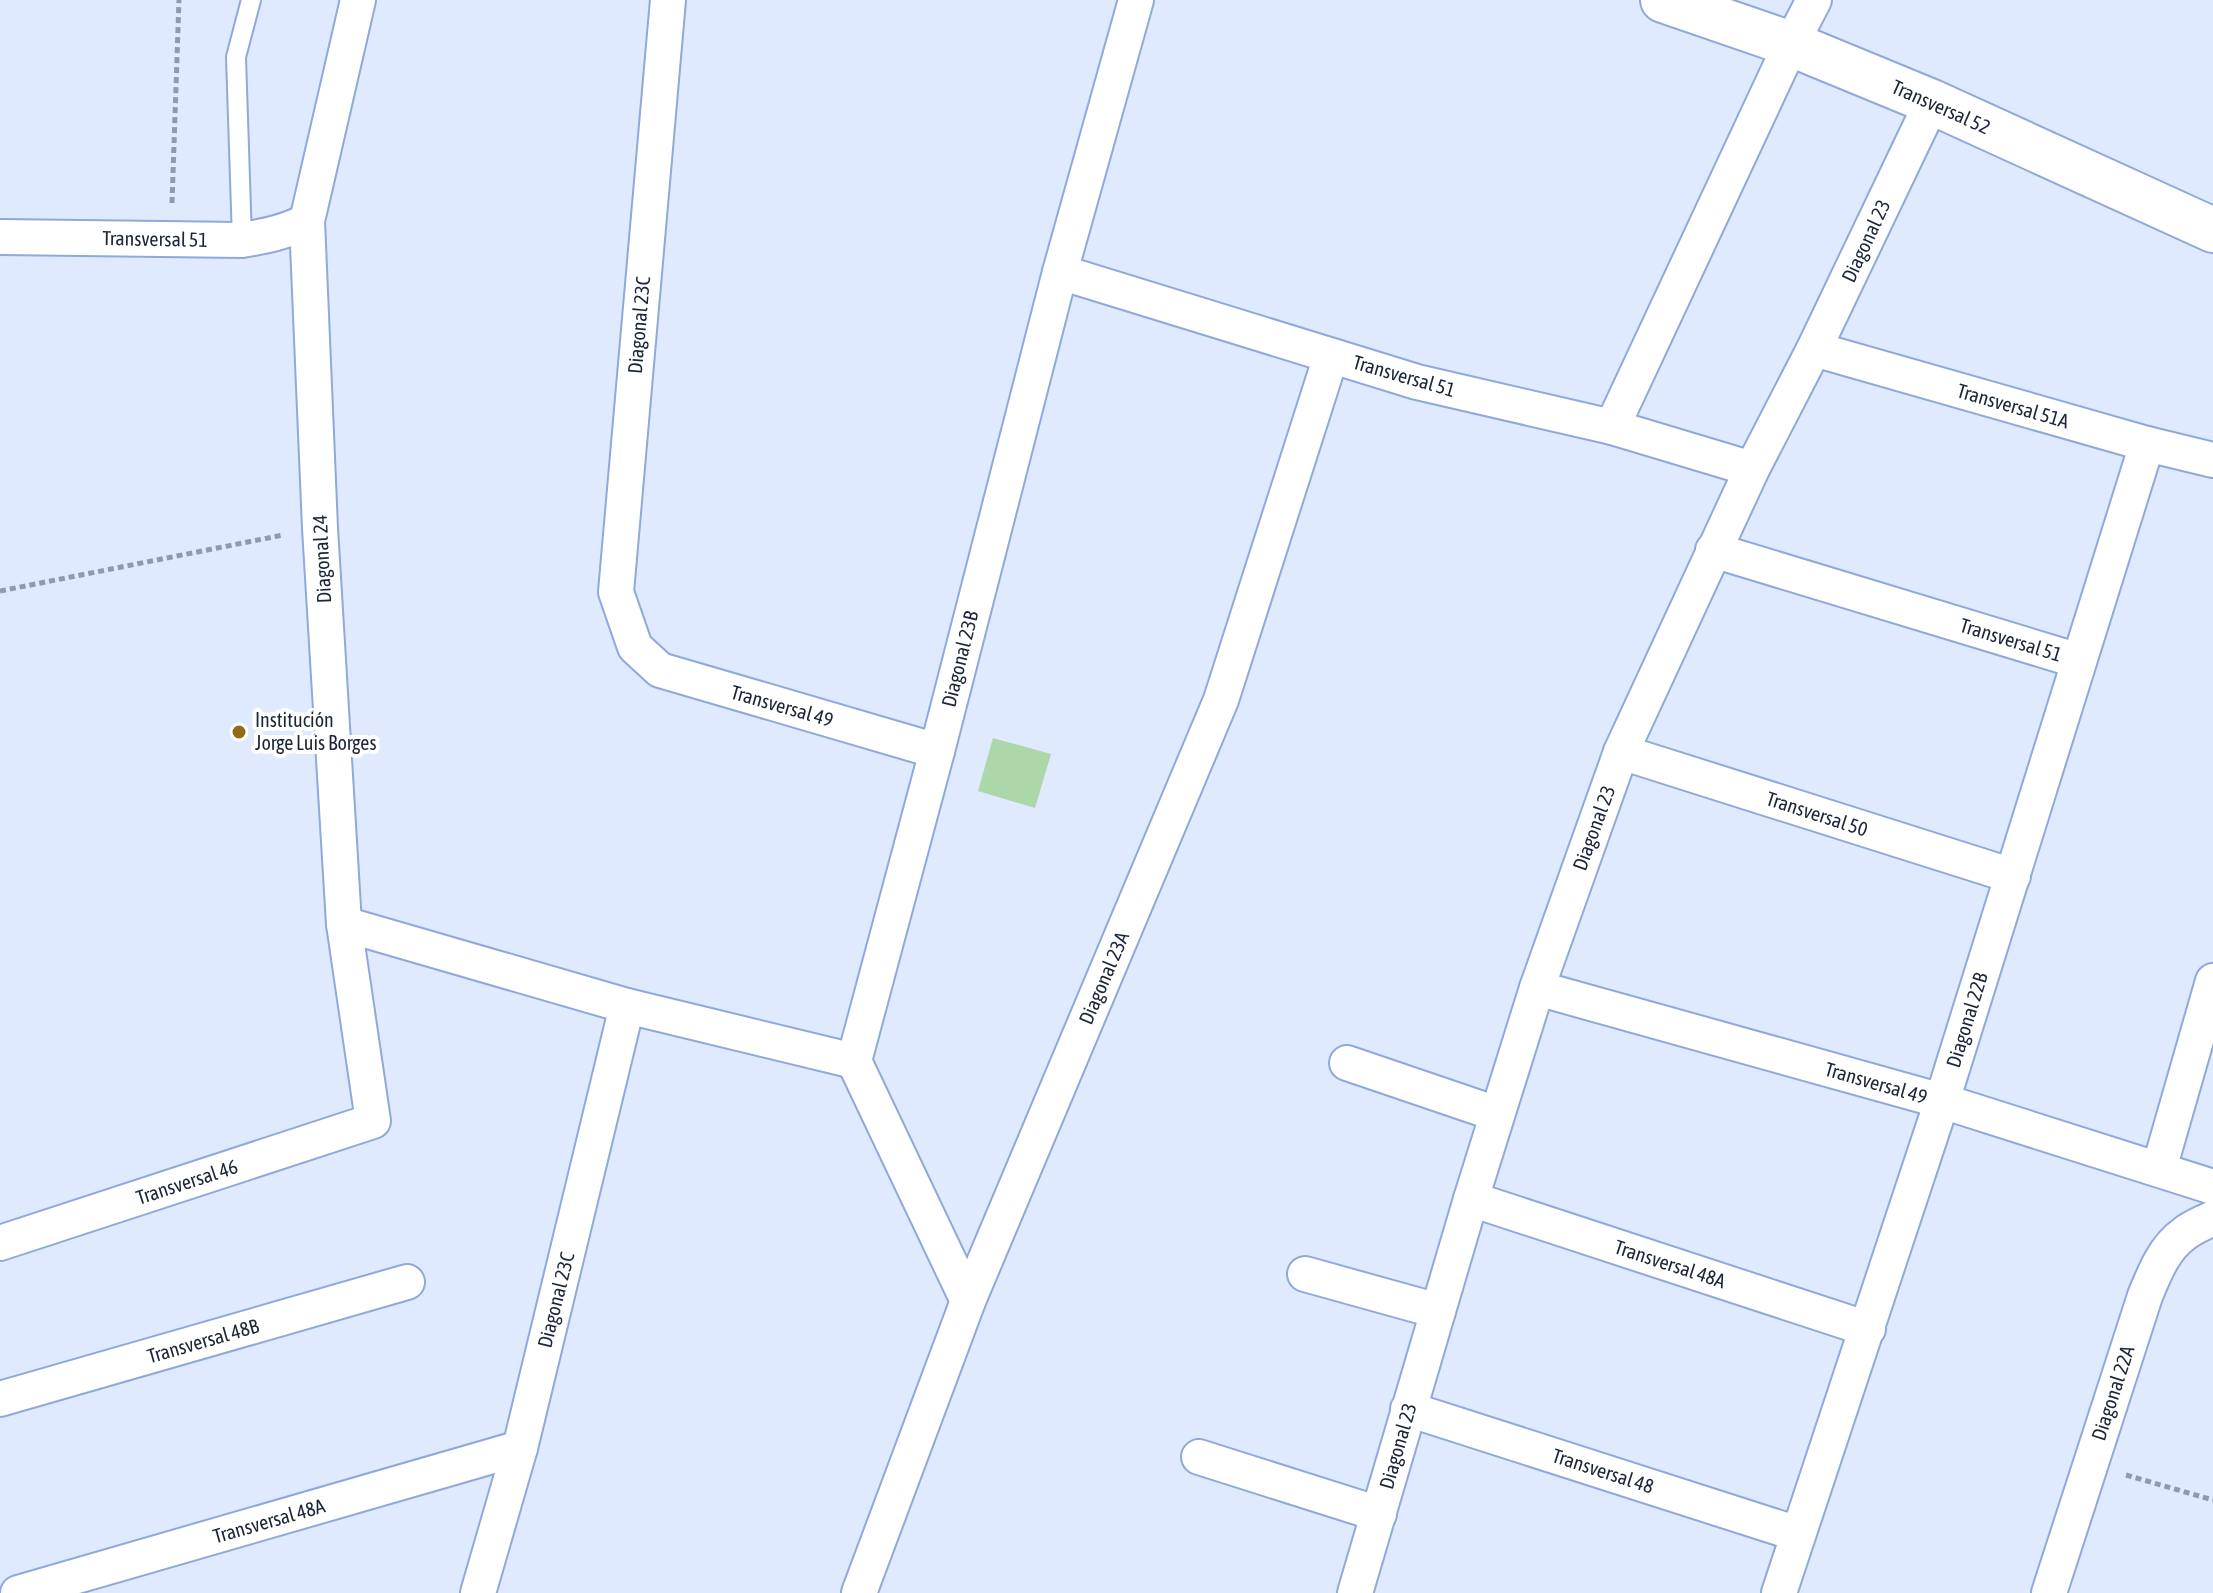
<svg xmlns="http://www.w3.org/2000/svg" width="2213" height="1593" viewBox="0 0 2213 1593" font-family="'Asap Condensed',sans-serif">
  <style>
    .building { fill: #acd7a9 }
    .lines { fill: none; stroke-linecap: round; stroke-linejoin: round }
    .service-casing { stroke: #8fa9da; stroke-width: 22 }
    .minor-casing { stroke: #8fa9da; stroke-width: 38 }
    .tertiary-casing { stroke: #8fa9da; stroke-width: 48 }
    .path { stroke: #8f9aae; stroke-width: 5; stroke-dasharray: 6 4; stroke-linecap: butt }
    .service { stroke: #fff; stroke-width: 18 }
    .minor { stroke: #fff; stroke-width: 34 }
    .tertiary { stroke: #fff; stroke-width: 44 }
    .poi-dot { fill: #916c13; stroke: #fff; stroke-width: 3 }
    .labels { text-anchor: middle; stroke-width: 8; stroke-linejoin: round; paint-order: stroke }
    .street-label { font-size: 20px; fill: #1c2639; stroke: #fff }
    .poi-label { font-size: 20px; fill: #1c2639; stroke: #fff; text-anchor: start }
  </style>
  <rect width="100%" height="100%" fill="#dfeaff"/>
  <path class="building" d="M993,738L1051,754L1035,808L978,791Z"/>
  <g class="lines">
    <g class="service-casing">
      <path id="service" d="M242,240L236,57L251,0"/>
    </g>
    <g class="minor-casing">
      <g id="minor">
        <path d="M668,0L616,592L635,647L660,670L937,751"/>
        <path d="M0,237L242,240C266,236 286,232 307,221"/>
        <path d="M1060,272L1417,382L1612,427L1752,469"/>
        <path d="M1814,349L2147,444L2213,460"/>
        <path d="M1612,427L1791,44L1814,0"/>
        <path d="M1713,550L2079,661"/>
        <path d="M1621,752L2013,876"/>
        <path d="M344,924L627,1006L854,1061"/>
        <path d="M1537,988L1942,1101L2213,1187"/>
        <path d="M1347,1063L1497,1114"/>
        <path d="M2159,1169L2213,981"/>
        <path d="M1471,1199L1868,1329"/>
        <path d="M0,1243L373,1121L344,924L320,528L307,221L358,0"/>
        <path d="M1305,1274L1438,1311"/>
        <path d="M968,1301L854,1061L937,751L1060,272L1136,0"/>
        <path d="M0,1399L407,1282"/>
        <path d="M1408,1409L1798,1534"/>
        <path d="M1199,1457L1379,1514"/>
        <path d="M18,1593L520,1448"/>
        <path d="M478,1593L520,1448L627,1006"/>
        <path d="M859,1593L968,1301L1221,700L1331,356"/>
        <path d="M1355,1593L1471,1199L1537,988L1621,752L1752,469L1814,349L1932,102"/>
        <path d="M1779,1593L1942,1101L2147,444"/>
        <path d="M2049,1593L2145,1296C2154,1274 2164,1248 2184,1234C2192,1227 2204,1223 2213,1218"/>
      </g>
    </g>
    <g class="tertiary-casing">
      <path id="tertiary" d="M1663,0L1791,44L1932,102L2213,230"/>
    </g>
    <g class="path">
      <path d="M172,203L179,0"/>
      <path d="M0,591L283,535"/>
      <path d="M2126,1475L2213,1500"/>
    </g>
    <use href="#service" class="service"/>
    <use href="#minor" class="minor"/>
    <use href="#tertiary" class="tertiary"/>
  </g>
  <circle class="poi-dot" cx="239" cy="732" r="8"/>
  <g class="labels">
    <g class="street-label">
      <text transform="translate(1941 107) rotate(24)" y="7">Transversal 52</text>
      <text transform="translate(155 239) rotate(1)" y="7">Transversal 51</text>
      <text transform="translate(1866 241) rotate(-65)" y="7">Diagonal 23</text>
      <text transform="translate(639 325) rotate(-85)" y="7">Diagonal 23C</text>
      <text transform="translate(1404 376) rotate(16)" y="7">Transversal 51</text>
      <text transform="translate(2013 406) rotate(16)" y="7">Transversal 51A</text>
      <text transform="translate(322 559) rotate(-93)" y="7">Diagonal 24</text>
      <text transform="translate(2011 640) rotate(17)" y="7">Transversal 51</text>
      <text transform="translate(960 659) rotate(-76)" y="7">Diagonal 23B</text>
      <text transform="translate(782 706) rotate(16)" y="7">Transversal 49</text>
      <text transform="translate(1817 814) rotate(18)" y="7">Transversal 50</text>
      <text transform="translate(1594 828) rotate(-70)" y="7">Diagonal 23</text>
      <text transform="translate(1104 978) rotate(-67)" y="7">Diagonal 23A</text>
      <text transform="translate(1967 1020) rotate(-73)" y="7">Diagonal 22B</text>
      <text transform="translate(1876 1083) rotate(16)" y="7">Transversal 49</text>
      <text transform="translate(187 1182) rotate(-18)" y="7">Transversal 46</text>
      <text transform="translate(1670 1264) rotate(18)" y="7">Transversal 48A</text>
      <text transform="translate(556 1300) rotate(-76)" y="7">Diagonal 23C</text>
      <text transform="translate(203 1341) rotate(-16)" y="7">Transversal 48B</text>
      <text transform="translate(2113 1393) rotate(-72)" y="7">Diagonal 22A</text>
      <text transform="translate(1398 1446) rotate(-74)" y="7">Diagonal 23</text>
      <text transform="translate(1603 1471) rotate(18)" y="7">Transversal 48</text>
      <text transform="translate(269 1521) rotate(-16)" y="7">Transversal 48A</text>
    </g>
    <g class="poi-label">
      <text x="255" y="727">Institución<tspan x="255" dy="23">Jorge Luis Borges</tspan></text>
    </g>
  </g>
</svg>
